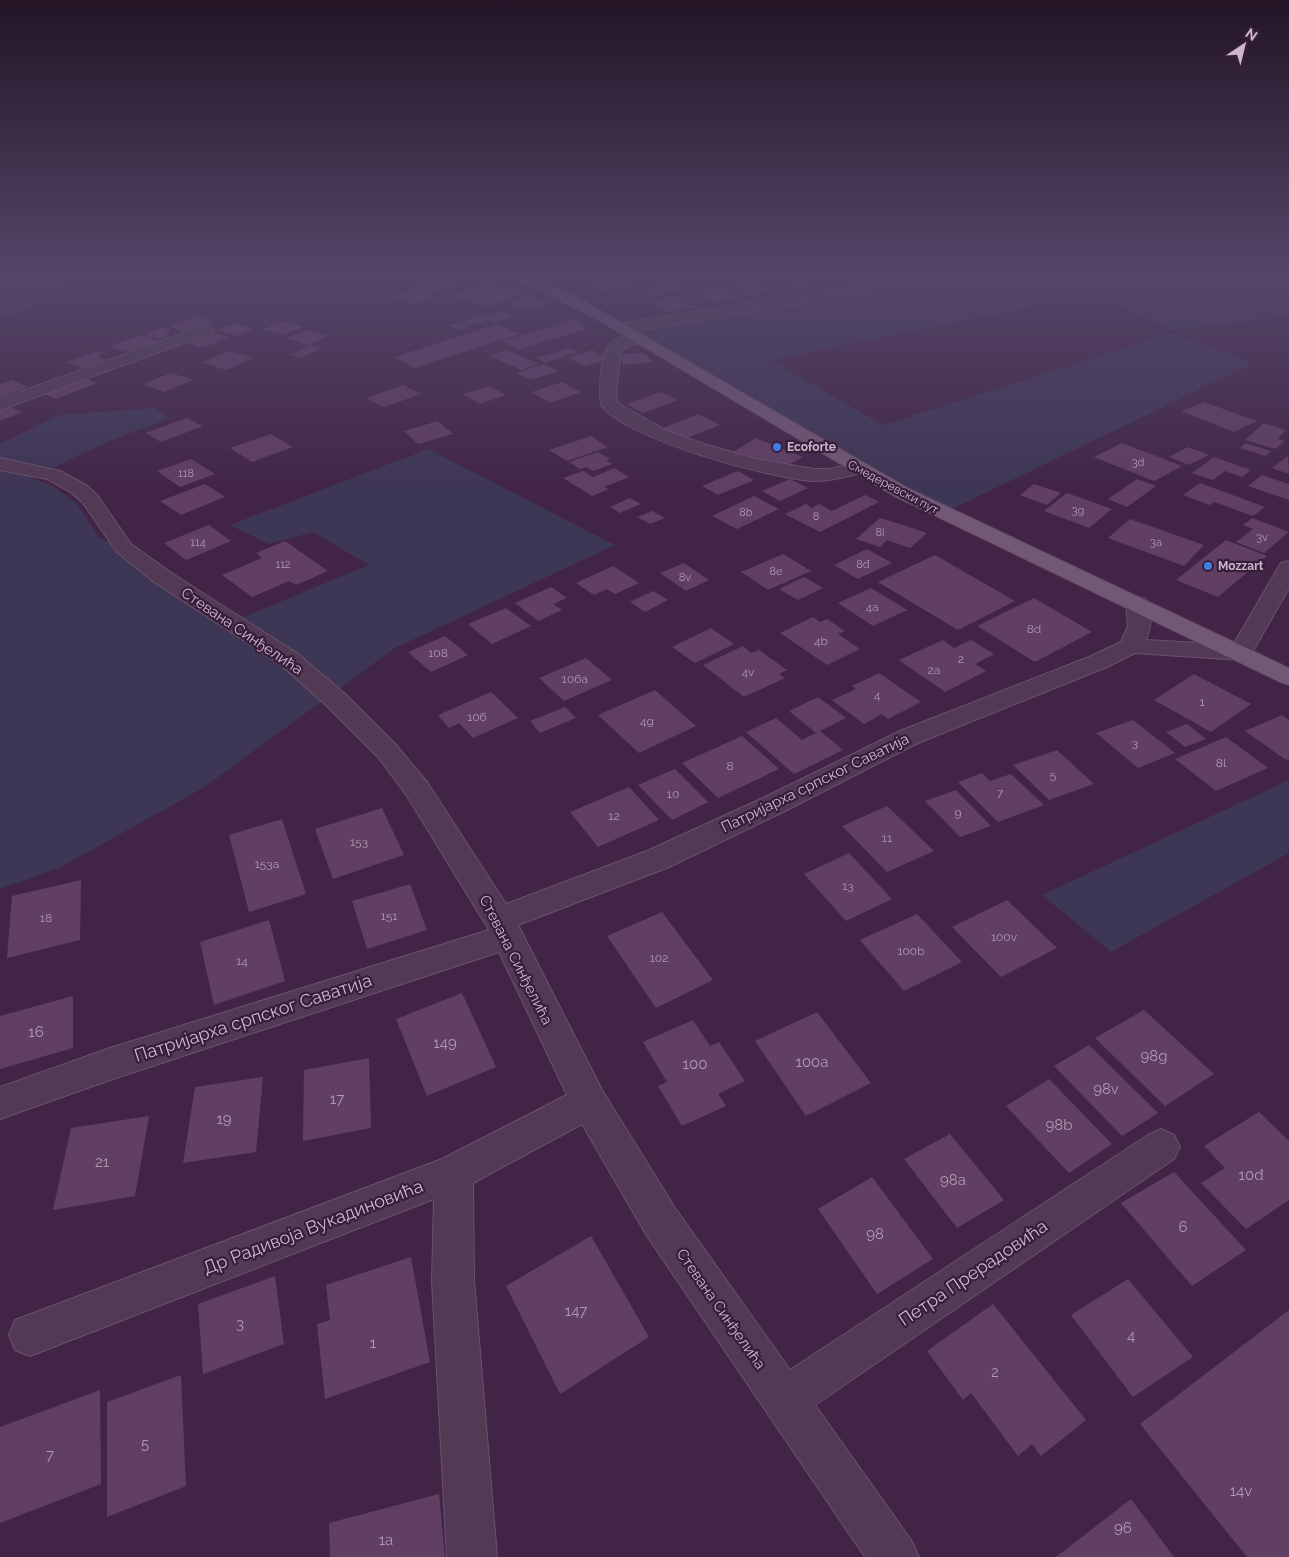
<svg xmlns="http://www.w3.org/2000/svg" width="1289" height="1557" viewBox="0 0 1289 1557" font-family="Raleway,sans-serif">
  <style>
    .green { fill: #3e3655 }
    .building { fill: #603f63 }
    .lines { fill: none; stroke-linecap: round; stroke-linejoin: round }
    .minor-casing { stroke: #6a526c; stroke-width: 2 }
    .major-casing { stroke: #59405b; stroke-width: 2 }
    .minor { fill: #523a55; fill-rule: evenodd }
    .major { fill: #725875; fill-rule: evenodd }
    .shop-dot { fill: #3f7fe0; stroke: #381e3a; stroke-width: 2 }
    .labels { text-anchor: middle; stroke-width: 4.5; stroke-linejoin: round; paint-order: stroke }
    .far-number-label { font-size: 11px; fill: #b299b3 }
    .far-poi-label { font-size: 12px; font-weight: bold; fill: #cdb7ce; stroke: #381e3a; text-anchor: start }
    .far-street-label { font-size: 12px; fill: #cdb7ce; stroke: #381e3a }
    .number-label { font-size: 12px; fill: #b299b3 }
    .street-label { font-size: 15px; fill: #cdb7ce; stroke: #381e3a }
    .near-number-label { font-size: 15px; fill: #b299b3 }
    .near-street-label { font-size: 18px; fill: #cdb7ce; stroke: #381e3a }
  </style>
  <rect width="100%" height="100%" fill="#422546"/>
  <g class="green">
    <path d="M0,272H88L61,284L87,289L0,318Z"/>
    <path d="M966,272L1289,273V316L1172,330L1096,294L771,360L883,425L1172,333L1254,363L944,513L623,328Z"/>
    <path d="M155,408L170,418L110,441L31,478L55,487L78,505L99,538L124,548L226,630L231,622L369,565L313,532L269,544L230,525L428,449L615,545L395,648L203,788L61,867L0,889V444L59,415Z"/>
    <path d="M1289,780V853L1111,952L1042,895Z"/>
  </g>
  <g class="building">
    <path d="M342,272H381V273L365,279Z"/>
    <path d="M387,272H424V273L412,277L401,275L384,282L372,278Z"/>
    <path d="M443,272H461L477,277L444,290L440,289L427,294L406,288Z"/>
    <path d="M583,272H598L608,278L584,283L571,275Z"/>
    <path d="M819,272L831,279L814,282L799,273Z"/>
    <path d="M854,272H880L885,275L864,279Z"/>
    <path d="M650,273L661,278L628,286L617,280Z"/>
    <path d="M801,276L811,282H806L809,284L793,287L780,279Z"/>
    <path d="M614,280L626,287L600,292L588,286Z"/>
    <path d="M756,281L772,292L747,296L732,285Z"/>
    <path d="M488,282L524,293L488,307L452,296Z"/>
    <path d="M670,282L685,289L655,296L641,288Z"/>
    <path d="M720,288L736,298L712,303L696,292Z"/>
    <path d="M410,291L432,297L414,304L392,297Z"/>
    <path d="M530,295L550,303L528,311L506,304Z"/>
    <path d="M675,296L693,307L669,312L651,301Z"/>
    <path d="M505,312L516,316L494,323L488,320L460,330L449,325L478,316Z"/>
    <path d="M197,316L214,322L185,332L168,326Z"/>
    <path d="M575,319L586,329L518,350L502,341Z"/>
    <path d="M283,321L303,327L283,335L263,329Z"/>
    <path d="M237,323L254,329L235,336L218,330Z"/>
    <path d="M498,324L519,334L414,368L394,357Z"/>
    <path d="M164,327L172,330L164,333L170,335L159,339L144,335Z"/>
    <path d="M307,330L328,336L307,345L287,338Z"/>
    <path d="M217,333L230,337L202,348L185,342Z"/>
    <path d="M142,335L162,342L125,352L109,346Z"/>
    <path d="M310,345L322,348L300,358L292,355Z"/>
    <path d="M570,348L578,352L545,363L536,358Z"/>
    <path d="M507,350L539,364L521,370L489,356Z"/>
    <path d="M592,350L609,359L585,366L568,358Z"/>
    <path d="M97,351L104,354L98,356L107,360L83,368L67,362Z"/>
    <path d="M230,351L254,358L226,370L202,362Z"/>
    <path d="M644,353L653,362L623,365L620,354Z"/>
    <path d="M544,364L558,371L531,380L516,373Z"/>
    <path d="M171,373L193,380L164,392L143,384Z"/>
    <path d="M82,377L97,383L56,399L41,393Z"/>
    <path d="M12,380L28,387L0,397V384Z"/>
    <path d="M562,382L581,392L550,403L532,392Z"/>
    <path d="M403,385L421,394L384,407L366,398Z"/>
    <path d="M489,386L506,395L480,404L463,394Z"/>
    <path d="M661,392L678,400L643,413L627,404Z"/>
    <path d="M1204,402L1257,421L1234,432L1181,411Z"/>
    <path d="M5,405L23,412L0,421V407Z"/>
    <path d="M698,414L720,425L685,439L663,428Z"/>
    <path d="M187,418L203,426L161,442L145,433Z"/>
    <path d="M438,421L453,434L418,444L404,431Z"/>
    <path d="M1264,423L1286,430L1277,439L1285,441L1275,449L1245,440Z"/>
    <path d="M271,434L293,447L252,462L230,448Z"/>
    <path d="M591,436L608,447L567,461L549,450Z"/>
    <path d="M756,438L803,457L782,468L731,453Z"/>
    <path d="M1122,443L1182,466L1154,481L1094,457Z"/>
    <path d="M1245,443L1271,451L1266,456L1240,448Z"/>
    <path d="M1188,447L1209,455L1189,465L1169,457Z"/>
    <path d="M598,452L610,459L606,460L612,464L593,471L586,467L580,469L569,462Z"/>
    <path d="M1288,456L1289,474L1272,468Z"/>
    <path d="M1214,457L1251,470L1242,477L1225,471L1213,480L1192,473Z"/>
    <path d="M191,459L215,474L180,487L157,471Z"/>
    <path d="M614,468L629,477L604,487L609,489L592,496L563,478L583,471L593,477Z"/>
    <path d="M738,471L754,480L718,495L702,486Z"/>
    <path d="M1262,475L1289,484V500L1248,486Z"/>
    <path d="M790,479L808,488L780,501L762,491Z"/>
    <path d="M1137,479L1156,486L1127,507L1108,499Z"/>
    <path d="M1200,483L1265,507L1253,516L1214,502L1210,505L1183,495Z"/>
    <path d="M205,484L225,497L181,515L160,501Z"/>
    <path d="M1034,484L1061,493L1047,505L1020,495Z"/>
    <path d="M1067,493L1112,509L1089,528L1044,511Z"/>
    <path d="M865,495L879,502L820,532L785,514L806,504L812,508L819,504L832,511Z"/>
    <path d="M754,496L779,509L737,529L712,516Z"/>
    <path d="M630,498L641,504L620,513L610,507Z"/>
    <path d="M652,511L665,518L650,524L637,517Z"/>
    <path d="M880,518L903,525L927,533L910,548L887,540L880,547L856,539Z"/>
    <path d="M1252,518L1289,532L1264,553L1236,542L1253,529L1243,525Z"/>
    <path d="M1130,519L1204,545L1184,566L1108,538Z"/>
    <path d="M209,525L231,541L186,560L164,543Z"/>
    <path d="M1226,540L1267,556L1218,597L1176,580Z"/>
    <path d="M285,541L328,571L296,585L289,581L252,597L222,575L262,558L256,553Z"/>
    <path d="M867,549L892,563L858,579L834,565Z"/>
    <path d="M783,554L811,571L768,590L741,572Z"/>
    <path d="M935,555L1015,601L958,630L878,582Z"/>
    <path d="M684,563L709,580L686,591L660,573Z"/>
    <path d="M613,566L639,583L615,594L607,589L594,595L576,583Z"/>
    <path d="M804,577L823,588L798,600L779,589Z"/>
    <path d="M551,587L567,598L553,604L562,610L538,621L515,603Z"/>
    <path d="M871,588L907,610L873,626L838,603Z"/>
    <path d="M653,591L668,600L645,612L630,602Z"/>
    <path d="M1034,598L1092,632L1035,662L977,626Z"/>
    <path d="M506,608L531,626L492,644L468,624Z"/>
    <path d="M813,617L820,622L827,619L845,631L838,634L860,649L827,665L780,633Z"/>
    <path d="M711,628L734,644L695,663L672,647Z"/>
    <path d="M445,636L468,655L431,672L408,652Z"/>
    <path d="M943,640L954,648L971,640L994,654L975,664L986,671L945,692L899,660Z"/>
    <path d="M743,646L751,653L759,650L787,670L779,674L785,678L744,697L703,665Z"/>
    <path d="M586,658L612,680L564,701L539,678Z"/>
    <path d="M879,673L921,702L888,719L882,714L864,724L832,700L856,689L852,686Z"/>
    <path d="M1194,674L1251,704L1211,732L1154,700Z"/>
    <path d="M655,690L696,726L639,753L598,715Z"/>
    <path d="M491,692L518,718L473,738L459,723L449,728L438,715Z"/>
    <path d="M818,697L846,718L820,731L843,750L794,774L746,732L776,718L802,740L816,733L789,711Z"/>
    <path d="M565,707L576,718L540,733L530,721Z"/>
    <path d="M1282,715L1289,720V759L1286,760L1245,731Z"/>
    <path d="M1133,720L1175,753L1138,768L1096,733Z"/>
    <path d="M1187,724L1206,739L1185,747L1166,732Z"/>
    <path d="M742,736L779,769L718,798L682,763Z"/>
    <path d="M1226,737L1268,768L1216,791L1175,759Z"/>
    <path d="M1057,750L1094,784L1049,800L1013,765Z"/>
    <path d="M675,769L708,802L672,820L638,785Z"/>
    <path d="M982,773L990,781L1011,774L1044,805L998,822L958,782Z"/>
    <path d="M629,787L659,820L598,847L570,812Z"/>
    <path d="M956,790L991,826L960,837L925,801Z"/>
    <path d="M887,806L934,851L887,872L842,826Z"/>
    <path d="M382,808L404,855L333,879L315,829Z"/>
    <path d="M282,819L306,894L249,912L229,835Z"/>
    <path d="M849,853L892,899L846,921L804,874Z"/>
    <path d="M81,880L80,940L7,958L12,896Z"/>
    <path d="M410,884L427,930L367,949L352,901Z"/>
    <path d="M1007,900L1057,948L1001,977L952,927Z"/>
    <path d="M662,912L713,980L656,1008L607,936Z"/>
    <path d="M917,914L962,962L904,991L860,940Z"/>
    <path d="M269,920L285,981L214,1005L200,942Z"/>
    <path d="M462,993L496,1067L427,1096L396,1019Z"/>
    <path d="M73,996V1048L0,1069V1016Z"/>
    <path d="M1144,1010L1214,1074L1165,1106L1095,1038Z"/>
    <path d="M817,1012L871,1083L806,1116L755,1041Z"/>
    <path d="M693,1020L710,1046L719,1042L745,1081L718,1094L726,1106L682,1126L658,1086L667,1082L643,1042Z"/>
    <path d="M1089,1045L1158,1113L1122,1136L1054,1066Z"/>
    <path d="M369,1058L371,1128L303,1141L304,1070Z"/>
    <path d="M263,1077L256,1152L183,1163L195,1087Z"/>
    <path d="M1049,1079L1112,1144L1069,1173L1006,1106Z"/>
    <path d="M1259,1112L1289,1141V1200L1246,1229L1201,1183L1225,1168L1204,1146Z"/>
    <path d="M149,1116L135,1196L53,1210L71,1128Z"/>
    <path d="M950,1134L1004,1200L957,1228L904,1159Z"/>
    <path d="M1174,1172L1246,1250L1192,1286L1121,1203Z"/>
    <path d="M872,1177L933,1259L877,1294L818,1209Z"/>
    <path d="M591,1236L649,1337L560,1394L506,1286Z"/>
    <path d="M411,1257L430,1362L325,1399L317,1324L330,1320L326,1285Z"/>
    <path d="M275,1276L284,1344L203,1374L198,1304Z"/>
    <path d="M1128,1279L1193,1357L1133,1397L1071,1315Z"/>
    <path d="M993,1304L1086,1420L1041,1456L1032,1444L1018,1456L971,1393L963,1400L927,1351Z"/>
    <path d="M1289,1310V1557H1247L1140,1424Z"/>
    <path d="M181,1375L186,1486L107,1517V1402Z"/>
    <path d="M100,1390L101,1484L0,1523V1427Z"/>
    <path d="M439,1494L445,1557H330L329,1523Z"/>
    <path d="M1131,1499L1174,1557H1056Z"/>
  </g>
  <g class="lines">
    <g class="minor-casing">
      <g id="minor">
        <path d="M938,272H972L966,276L623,333L618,331L615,328L618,325L623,323Z"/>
        <path d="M206,325L211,327L214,330L211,333L0,410V399Z"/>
        <path d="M639,332L644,334L647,337L644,340L621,350L616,393L618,403L667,431L704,444L756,459L814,469H831L856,462L863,464L865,468L863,472C847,477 831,481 814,481C772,479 625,439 601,405C599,391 600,354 610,344C616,337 630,335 639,332Z"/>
        <path d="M0,458L60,471L86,485L97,495L131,544L170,572L298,654L345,694L396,745L427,782L506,904L647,851L763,798L900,731L1089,657L1121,642L1128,626L1126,604L1129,599L1137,597L1145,599C1154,612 1151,627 1146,640L1233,645L1278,568L1281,563L1289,561V588L1249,658L1241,660L1135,653L1107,667L918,743L783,812L669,867L518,925L602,1090L675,1208L790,1370L1148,1135L1161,1129L1174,1135L1180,1147L1174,1159L815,1405L911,1540L919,1557H865L647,1236L582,1124L473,1183L474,1280L497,1557H447L432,1280L434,1199L30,1356L15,1350L9,1335L15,1320L442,1159L567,1095L499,952L110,1080L0,1119V1087L110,1048L489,930L407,796L378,757L327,706L280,664L154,582L117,552L83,503L72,493L47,479L0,470Z"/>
      </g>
    </g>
    <g class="major-casing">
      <path id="major" d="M504,272H522L577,297L908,488L1289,668V685L1280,682L894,496L600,321Z"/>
    </g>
    <use href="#minor" class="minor"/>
    <use href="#major" class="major"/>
  </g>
  <linearGradient id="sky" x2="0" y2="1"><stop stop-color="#241426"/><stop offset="0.56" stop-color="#544668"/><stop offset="1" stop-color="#544668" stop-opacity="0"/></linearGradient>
  <rect width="1289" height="490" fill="url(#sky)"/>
  <g class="shop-dot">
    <circle cx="777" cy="447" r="5"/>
    <circle cx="1208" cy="566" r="5"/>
  </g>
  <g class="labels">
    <g class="far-number-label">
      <text x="1138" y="466">3d</text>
      <text x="186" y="477">118</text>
      <text x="1078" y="514">3g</text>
      <text x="746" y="516">8b</text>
      <text x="816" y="520">8</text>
      <text x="880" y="536">8i</text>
      <text x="1262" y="541">3v</text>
      <text x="198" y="546">114</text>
      <text x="1156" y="546">3a</text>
      <text x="283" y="568">112</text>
      <text x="863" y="568">8đ</text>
      <text x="776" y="575">8e</text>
      <text x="685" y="581">8v</text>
    </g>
    <g class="far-poi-label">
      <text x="787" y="451">Ecoforte</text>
      <text x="1218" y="570">Mozzart</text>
    </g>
    <g class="far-street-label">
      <text transform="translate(893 487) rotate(28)" y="4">Смедеревски пут</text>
    </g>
    <g class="number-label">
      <text x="872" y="611">4a</text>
      <text x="1034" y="633">8d</text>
      <text x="821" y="645">4b</text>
      <text x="438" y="657">108</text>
      <text x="961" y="663">2</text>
      <text x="934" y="674">2a</text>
      <text x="748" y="676">4v</text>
      <text x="575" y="683">106a</text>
      <text x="877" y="699">4</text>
      <text x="1202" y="706">1</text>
      <text x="477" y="721">106</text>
      <text x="647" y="725">4g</text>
      <text x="1135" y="747">3</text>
      <text x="1221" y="767">8l</text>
      <text x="730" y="770">8</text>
      <text x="1053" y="779">5</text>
      <text x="1000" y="797">7</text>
      <text x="673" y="798">10</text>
      <text x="958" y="817">9</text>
      <text x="614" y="820">12</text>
      <text x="887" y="842">11</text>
      <text x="359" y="846">153</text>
      <text x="267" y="868">153a</text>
      <text x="848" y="890">13</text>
      <text x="389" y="920">151</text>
      <text x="46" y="922">18</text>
      <text x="1004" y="941">100v</text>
      <text x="911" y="955">100b</text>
      <text x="659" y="962">102</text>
      <text x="242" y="965">14</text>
    </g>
    <g class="street-label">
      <text transform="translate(242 631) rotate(34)" y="5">Стевана Синђелића</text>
      <text transform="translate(815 783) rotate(-26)" y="5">Патријарха српског Саватија</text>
      <text transform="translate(516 960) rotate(63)" y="5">Стевана Синђелића</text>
      <text transform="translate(721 1309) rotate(55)" y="5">Стевана Синђелића</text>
    </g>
    <g class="near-number-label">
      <text x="36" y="1037">16</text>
      <text x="445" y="1048">149</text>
      <text x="1154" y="1061">98g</text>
      <text x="812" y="1067">100a</text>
      <text x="695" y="1069">100</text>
      <text x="1106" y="1094">98v</text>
      <text x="337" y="1104">17</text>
      <text x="224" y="1124">19</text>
      <text x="1059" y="1130">98b</text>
      <text x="102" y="1167">21</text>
      <text x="1251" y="1180">10đ</text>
      <text x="953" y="1185">98a</text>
      <text x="1183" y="1232">6</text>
      <text x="875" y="1239">98</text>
      <text x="576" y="1316">147</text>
      <text x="240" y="1329">3</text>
      <text x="1131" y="1341">4</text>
      <text x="373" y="1348">1</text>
      <text x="995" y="1377">2</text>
      <text x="145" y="1449">5</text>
      <text x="50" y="1460">7</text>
      <text x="1241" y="1496">14v</text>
      <text x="1123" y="1533">96</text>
      <text x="386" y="1545">1a</text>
    </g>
    <g class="near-street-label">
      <text transform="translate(253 1018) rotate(-18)" y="6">Патријарха српског Саватија</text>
      <text transform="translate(313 1227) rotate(-21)" y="6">Др Радивоја Вукадиновића</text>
      <text transform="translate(973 1273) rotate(-34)" y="6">Петра Прерадовића</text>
    </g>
  </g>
  <g transform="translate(1244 45) rotate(35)" stroke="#381e3a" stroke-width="4" paint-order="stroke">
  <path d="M0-4L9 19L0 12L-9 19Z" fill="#cdb7ce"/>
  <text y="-8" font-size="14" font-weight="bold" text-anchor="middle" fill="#cdb7ce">N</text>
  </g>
</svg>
